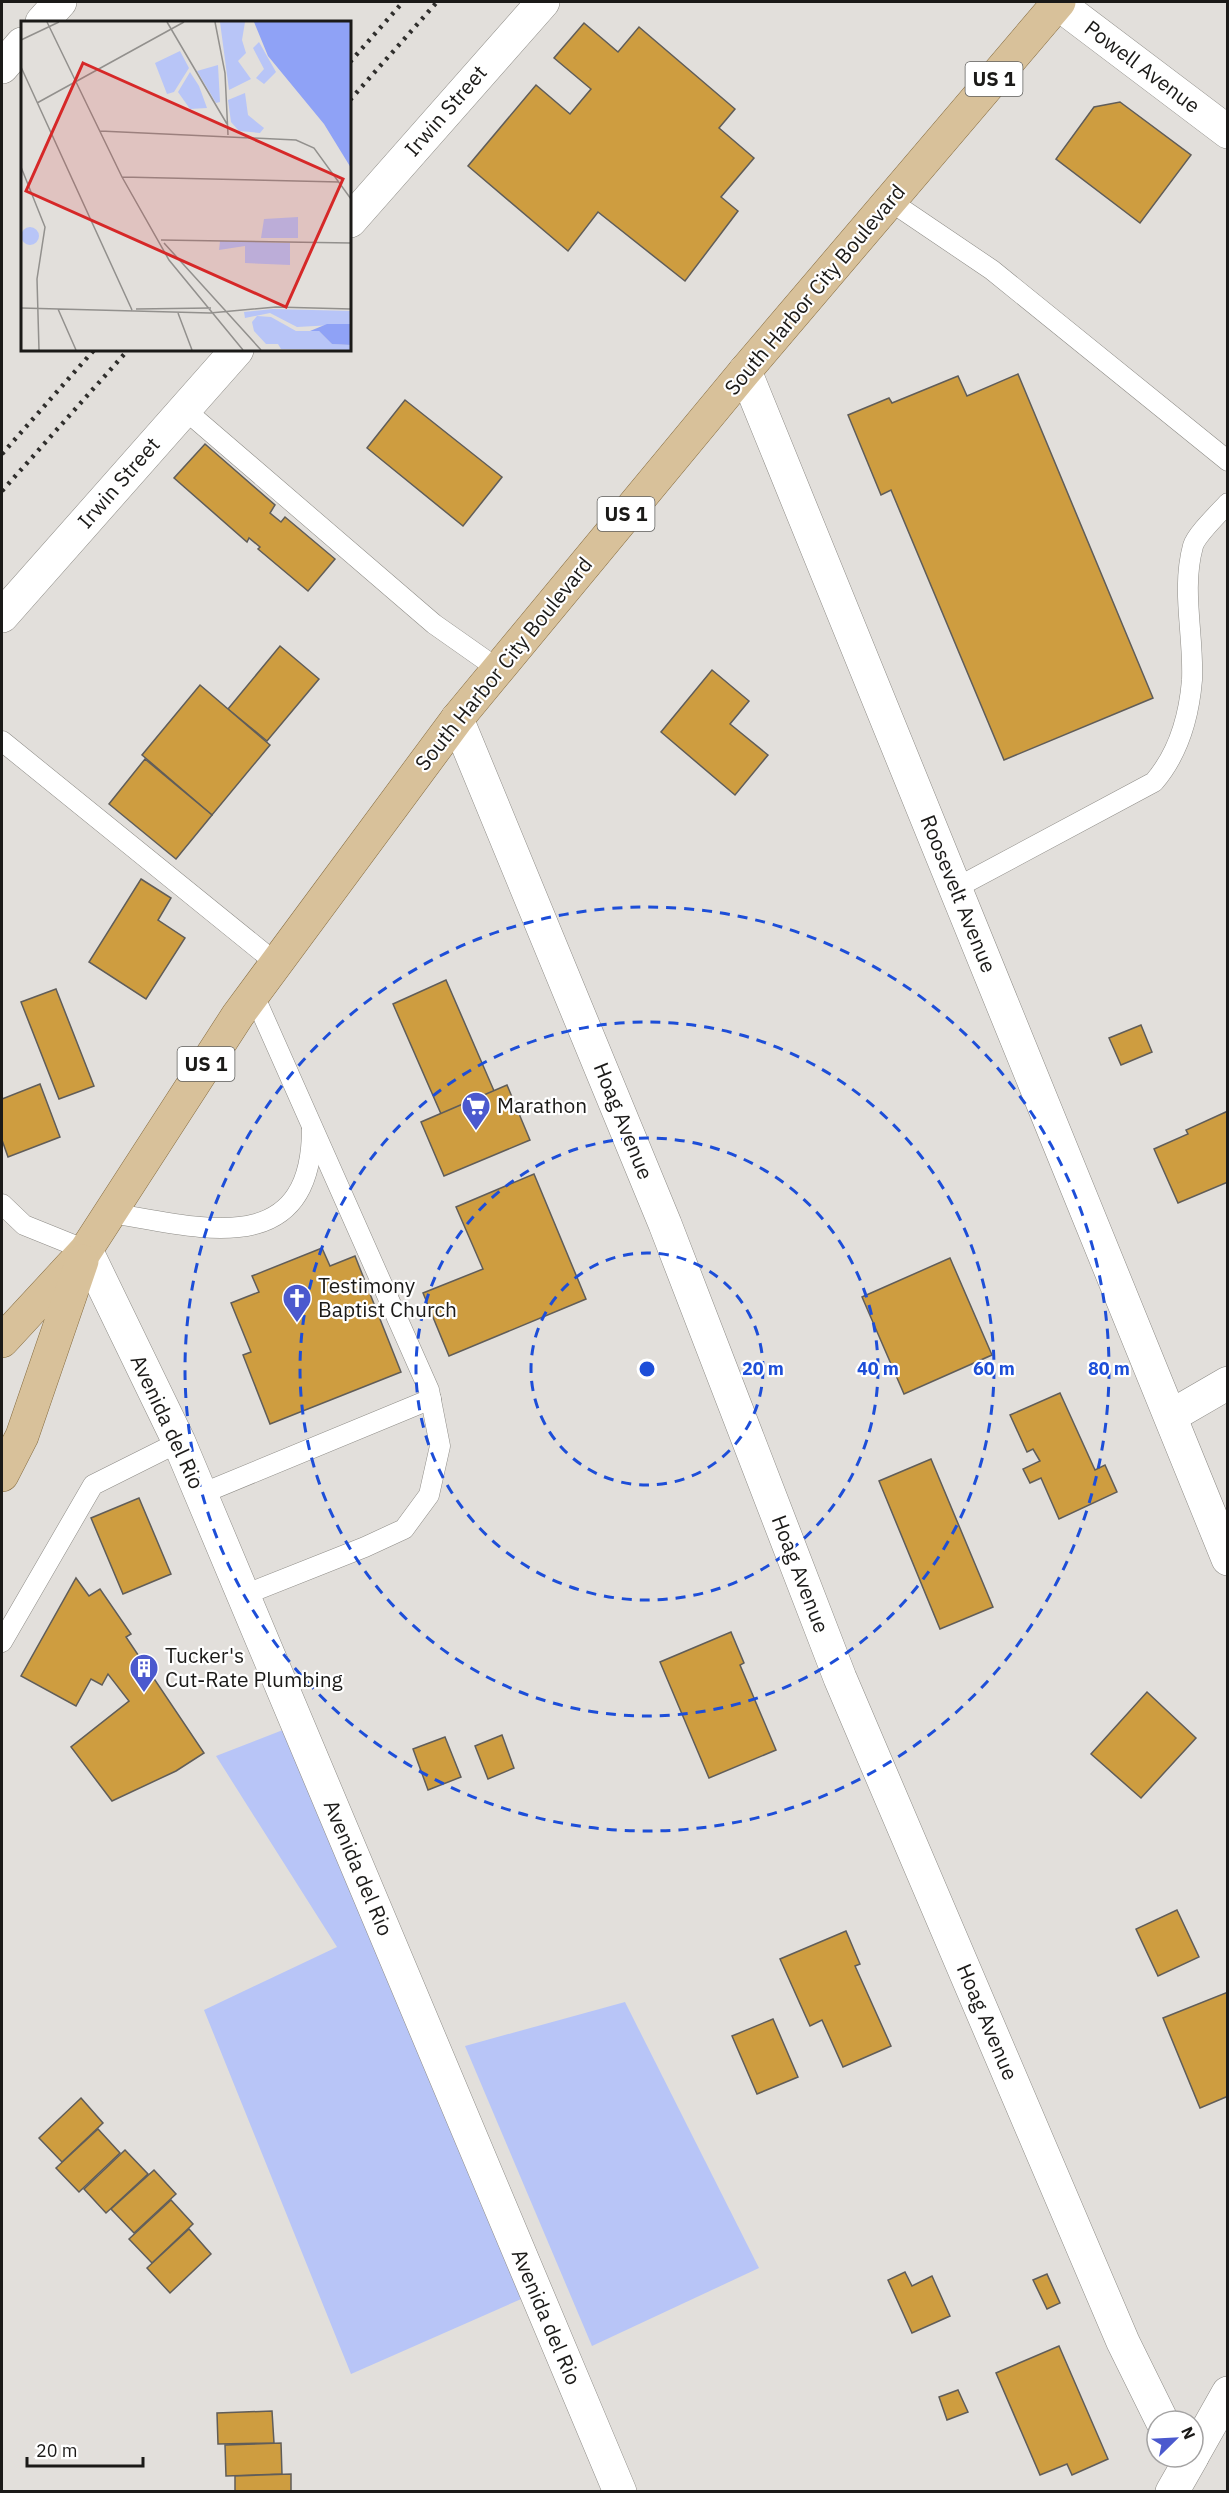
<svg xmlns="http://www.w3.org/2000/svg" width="1229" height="2493" viewBox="0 0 1229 2493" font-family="'IBM Plex Sans',sans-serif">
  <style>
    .green { fill: #b8c5f7 }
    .building { fill: #ce9d40; stroke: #605d59; stroke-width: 1.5 }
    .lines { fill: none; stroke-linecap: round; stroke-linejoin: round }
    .lane-casing { stroke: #8d8b86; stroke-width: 21 }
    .street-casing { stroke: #8d8b86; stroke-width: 34 }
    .primary-casing { stroke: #856c40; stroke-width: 34 }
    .lane { stroke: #fff; stroke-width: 20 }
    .street { stroke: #fff; stroke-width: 33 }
    .primary { stroke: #d8c19a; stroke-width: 33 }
    .rail { stroke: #2f2e2c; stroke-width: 4.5; stroke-dasharray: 3 6; stroke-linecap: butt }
    .ring { fill: none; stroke: #1d4ed8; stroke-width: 3; stroke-dasharray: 10 8 }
    .labels { text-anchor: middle; stroke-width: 4.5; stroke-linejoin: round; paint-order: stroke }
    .shield { fill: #fff; stroke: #5f5f5d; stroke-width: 1.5 }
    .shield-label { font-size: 20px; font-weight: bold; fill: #1b1a18 }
    .street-label { font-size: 21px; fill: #1b1a18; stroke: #fff }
    .poi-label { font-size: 21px; fill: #1b1a18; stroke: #fff; text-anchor: start }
    .inset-road { fill: none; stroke: #92908d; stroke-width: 1.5 }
    .view { fill: #d62828; fill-opacity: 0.15; stroke: #d62828; stroke-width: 3 }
    .inset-edge { fill: none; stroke: #1b1a18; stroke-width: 3 }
    .centre { fill: #1d4ed8; stroke: #fff; stroke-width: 3 }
    .ring-label { font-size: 18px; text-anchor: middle; font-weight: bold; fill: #1d4ed8; stroke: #fff; stroke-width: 4.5; stroke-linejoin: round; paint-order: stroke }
  </style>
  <rect width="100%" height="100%" fill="#e2dfdb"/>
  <g class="green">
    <path d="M288,1728L528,2296L351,2374L204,2010L337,1947L216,1756Z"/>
    <path d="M625,2002L759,2268L592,2346L465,2046Z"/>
  </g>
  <g class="building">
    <path d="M584,23L618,52L639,27L735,109L719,128L754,158L721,197L738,211L685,281L598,212L568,251L468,166L536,85L570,114L591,89L554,58Z"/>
    <path d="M1120,102L1191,155L1140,223L1056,159L1094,107Z"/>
    <path d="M1018,374L1153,698L1004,760L891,490L881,495L848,415L889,398L892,403L958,376L967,396Z"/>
    <path d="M405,400L502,477L463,526L367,448Z"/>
    <path d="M205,444L275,505L270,513L281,522L285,517L335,559L308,591L258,549L260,547L249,538L247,542L174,478Z"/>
    <path d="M280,646L319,679L267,741L228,709Z"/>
    <path d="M712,670L749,701L730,724L768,755L735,795L661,732Z"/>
    <path d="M200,685L270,745L212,815L142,755Z"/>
    <path d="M145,759L212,815L176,859L109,804Z"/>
    <path d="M141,879L171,898L158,920L185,938L146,999L89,962Z"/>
    <path d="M446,980L498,1100L445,1123L393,1004Z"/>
    <path d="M56,989L94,1086L59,1099L21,1002Z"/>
    <path d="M1141,1025L1152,1052L1121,1065L1109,1038Z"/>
    <path d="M40,1084L60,1137L8,1157L2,1140V1099Z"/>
    <path d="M507,1085L530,1140L444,1176L421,1122Z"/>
    <path d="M1228,1111V1182L1178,1203L1154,1149L1188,1134L1186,1130Z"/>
    <path d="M534,1174L586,1299L449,1356L423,1293L483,1269L456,1207Z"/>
    <path d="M322,1248L330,1266L355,1256L401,1372L270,1424L243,1355L251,1352L231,1303L259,1292L252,1276Z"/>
    <path d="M950,1258L992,1355L904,1394L862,1297Z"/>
    <path d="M1060,1393L1095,1470L1105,1465L1117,1492L1059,1519L1041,1478L1030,1483L1023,1469L1040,1461L1033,1449L1027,1452L1010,1415Z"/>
    <path d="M931,1459L993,1607L940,1629L879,1481Z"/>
    <path d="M139,1498L171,1574L123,1594L91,1518Z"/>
    <path d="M76,1578L89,1596L100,1589L131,1634L126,1637L204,1753L176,1771L112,1801L71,1747L129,1701L108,1674L102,1685L91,1679L76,1706L21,1676Z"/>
    <path d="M731,1632L744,1663L740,1665L776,1750L709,1778L660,1662Z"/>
    <path d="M1147,1692L1196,1738L1141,1798L1091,1754Z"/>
    <path d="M502,1735L514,1768L488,1779L475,1746Z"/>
    <path d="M445,1737L461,1777L428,1790L413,1749Z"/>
    <path d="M1177,1910L1199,1957L1158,1976L1136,1929Z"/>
    <path d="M846,1931L860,1964L855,1966L891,2046L843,2067L822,2020L810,2026L780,1959Z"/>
    <path d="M1228,1992V2100L1226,2097L1200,2108L1163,2018Z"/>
    <path d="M773,2019L798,2077L757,2094L732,2036Z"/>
    <path d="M81,2098L103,2123L62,2162L39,2138Z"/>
    <path d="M98,2129L120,2153L79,2192L56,2168Z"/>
    <path d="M125,2150L148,2174L106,2213L84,2189Z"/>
    <path d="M154,2170L176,2194L134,2233L111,2209Z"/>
    <path d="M171,2200L193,2224L152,2263L129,2239Z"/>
    <path d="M189,2229L211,2254L170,2293L147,2268Z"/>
    <path d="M905,2272L912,2286L932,2276L950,2316L912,2333L888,2280Z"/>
    <path d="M1047,2274L1060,2303L1047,2309L1033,2280Z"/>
    <path d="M1059,2346L1108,2459L1072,2475L1067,2464L1040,2475L996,2373Z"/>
    <path d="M958,2390L968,2412L947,2420L939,2397Z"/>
    <path d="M272,2411L274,2443L218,2444L217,2413Z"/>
    <path d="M281,2443L282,2474L226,2476L225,2445Z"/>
    <path d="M291,2474V2492H235V2476Z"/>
  </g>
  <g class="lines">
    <g class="lane-casing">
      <g id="lane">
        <path d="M890,201L992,270L1228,461"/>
        <path d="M184,409L434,624L498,669"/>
        <path d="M2,741L276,963"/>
        <path d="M956,888L1154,782C1178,754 1189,716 1192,680C1194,635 1181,590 1193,546C1196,535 1219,513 1228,503"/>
        <path d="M2,1204L24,1225L86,1250"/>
        <path d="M111,1213C198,1227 312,1263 312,1128"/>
        <path d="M201,1494L431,1399"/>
        <path d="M244,1595L365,1547L404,1529L429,1495L440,1446L429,1390L253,993"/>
        <path d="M2,1642L93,1485L179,1442"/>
      </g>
    </g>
    <g class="street-casing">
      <g id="street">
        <path d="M1056,2L1228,132"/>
        <path d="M42,22L60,2"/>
        <path d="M2,67L22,44"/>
        <path d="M350,221L543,2"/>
        <path d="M745,371L1228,1559"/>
        <path d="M2,616L237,350"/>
        <path d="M457,719L665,1224L840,1678L1123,2342L1162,2421"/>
        <path d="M86,1250L179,1442L620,2492"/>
        <path d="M1171,1416L1228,1383"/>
        <path d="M1193,2455L1228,2393"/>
        <path d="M1172,2492L1192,2457"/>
      </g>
    </g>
    <g class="primary-casing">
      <g id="primary">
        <path d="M2,1341L86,1250L238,1015L457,719L745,371L1059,2"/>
        <path d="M2,1475L22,1436L82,1261"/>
      </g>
    </g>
    <use href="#lane" class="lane"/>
    <use href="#street" class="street"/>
    <use href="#primary" class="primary"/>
    <g class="rail">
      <path d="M350,62L403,2"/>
      <path d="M350,100L437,2"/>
      <path d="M2,454L94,350"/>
      <path d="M2,491L128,350"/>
    </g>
  </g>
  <g class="ring">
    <circle cx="647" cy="1369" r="116"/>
    <circle cx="647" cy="1369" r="231"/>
    <circle cx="647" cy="1369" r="347"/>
    <circle cx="647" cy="1369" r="462"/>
  </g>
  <defs>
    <g id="supermarket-pin" transform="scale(1.5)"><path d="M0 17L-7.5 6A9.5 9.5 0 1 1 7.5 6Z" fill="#4b59ce" stroke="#fff"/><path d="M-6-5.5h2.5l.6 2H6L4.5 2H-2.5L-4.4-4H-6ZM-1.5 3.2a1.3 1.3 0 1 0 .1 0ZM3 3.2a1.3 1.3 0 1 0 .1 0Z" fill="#fff"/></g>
    <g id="church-pin" transform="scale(1.5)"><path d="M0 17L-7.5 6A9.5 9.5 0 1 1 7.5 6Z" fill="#4b59ce" stroke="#fff"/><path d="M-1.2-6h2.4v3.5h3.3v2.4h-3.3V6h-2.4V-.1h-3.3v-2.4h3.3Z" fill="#fff"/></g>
    <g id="building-pin" transform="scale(1.5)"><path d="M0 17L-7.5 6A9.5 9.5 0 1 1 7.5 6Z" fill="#4b59ce" stroke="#fff"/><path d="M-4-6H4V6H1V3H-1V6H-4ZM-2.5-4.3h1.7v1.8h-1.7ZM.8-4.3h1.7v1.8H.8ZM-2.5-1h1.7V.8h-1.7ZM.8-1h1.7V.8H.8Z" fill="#fff"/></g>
  </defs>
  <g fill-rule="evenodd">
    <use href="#supermarket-pin" x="476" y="1106"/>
    <use href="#church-pin" x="297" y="1298"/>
    <use href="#building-pin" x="144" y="1668"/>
  </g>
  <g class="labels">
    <g class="shield">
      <rect x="965.5" y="62" width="57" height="34" rx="4.5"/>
      <rect x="597.5" y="497" width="57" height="34" rx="4.5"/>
      <rect x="177.5" y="1047" width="57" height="34" rx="4.5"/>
    </g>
    <g class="shield-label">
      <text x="994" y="86">US 1</text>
      <text x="626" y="521">US 1</text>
      <text x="206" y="1071">US 1</text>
    </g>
    <g class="street-label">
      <text transform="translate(1142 67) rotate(37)" y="7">Powell Avenue</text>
      <text transform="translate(446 111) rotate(-49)" y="7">Irwin Street</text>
      <text transform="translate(815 290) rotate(-50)" y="7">South Harbor City Boulevard</text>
      <text transform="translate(119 483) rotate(-49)" y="7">Irwin Street</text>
      <text transform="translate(504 664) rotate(-51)" y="7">South Harbor City Boulevard</text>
      <text transform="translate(958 894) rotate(68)" y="7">Roosevelt Avenue</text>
      <text transform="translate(623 1121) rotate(68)" y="7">Hoag Avenue</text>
      <text transform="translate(167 1422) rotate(65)" y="7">Avenida del Rio</text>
      <text transform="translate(800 1574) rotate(69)" y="7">Hoag Avenue</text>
      <text transform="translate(358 1868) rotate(67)" y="7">Avenida del Rio</text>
      <text transform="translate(987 2022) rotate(67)" y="7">Hoag Avenue</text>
      <text transform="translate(546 2317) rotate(67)" y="7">Avenida del Rio</text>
    </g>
    <g class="poi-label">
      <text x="497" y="1113">Marathon</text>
      <text x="318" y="1293">Testimony<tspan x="318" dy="24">Baptist Church</tspan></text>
      <text x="165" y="1663">Tucker's<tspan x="165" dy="24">Cut-Rate Plumbing</tspan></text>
    </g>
  </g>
  <g transform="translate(21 21)">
    <rect width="330" height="330" fill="#e2dfdb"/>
    <path d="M199,1H224L221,19L225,32L217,40L230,58L208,69ZM238,21L255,51L243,63L235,57L243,48L232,27ZM159,30L168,47L153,71L146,73L134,42ZM197,44L199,81L195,82L176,50ZM169,51L178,65L186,87L169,88L157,71ZM224,72L227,94L243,107L239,112L218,110L210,101L207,79ZM277,196V217H240L243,198ZM0 215a9 9 0 1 1 18 0a9 9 0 1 1-18 0ZM199,220L269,222V244L224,242V225L198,229ZM252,288L330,290V303L276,306L249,292L224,297L223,291ZM236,295L250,296L275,310H298L311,323L330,324V329L260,328L257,323H245L233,310L231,301Z" fill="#b8c5f7"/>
    <path d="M233,1H330V147L303,103L247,35ZM306,303H330V324L311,323L298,310H289Z" fill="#8fa2f6"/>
    <path class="inset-road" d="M26,1L101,156L148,239L222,329M146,1L206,103M194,1L204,52L207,114M0,19L38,1M0,46L111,289M16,82L163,1M79,110L275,119L293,127L330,178M0,146L24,206L16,258L18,329M101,156L318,161M140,219L330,222M143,222L240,329M0,287L189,292L255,286L330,288M37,288L55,329M115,288L190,287M157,292L171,329"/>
    <path class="view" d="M62,42L322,158L265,286L5,170Z"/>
    <rect width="330" height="330" class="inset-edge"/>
  </g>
  <circle cx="647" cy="1369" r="9" class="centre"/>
  <g class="ring-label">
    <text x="763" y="1375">20 m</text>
    <text x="878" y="1375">40 m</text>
    <text x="994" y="1375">60 m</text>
    <text x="1109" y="1375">80 m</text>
  </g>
  <rect width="1229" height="2493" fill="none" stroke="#1b1a18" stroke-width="6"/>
  <g transform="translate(1175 2439) rotate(66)"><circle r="28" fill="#ffffff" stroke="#a4a3a3" stroke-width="1.5"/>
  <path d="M0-4.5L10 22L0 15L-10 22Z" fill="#4b59ce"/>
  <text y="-9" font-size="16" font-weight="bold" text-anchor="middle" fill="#1b1a18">N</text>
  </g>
  <path d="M27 2457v9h116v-9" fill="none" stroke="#1b1a18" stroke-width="3"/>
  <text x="36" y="2457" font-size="18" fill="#1b1a18" stroke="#ffffff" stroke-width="4.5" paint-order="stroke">20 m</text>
</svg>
